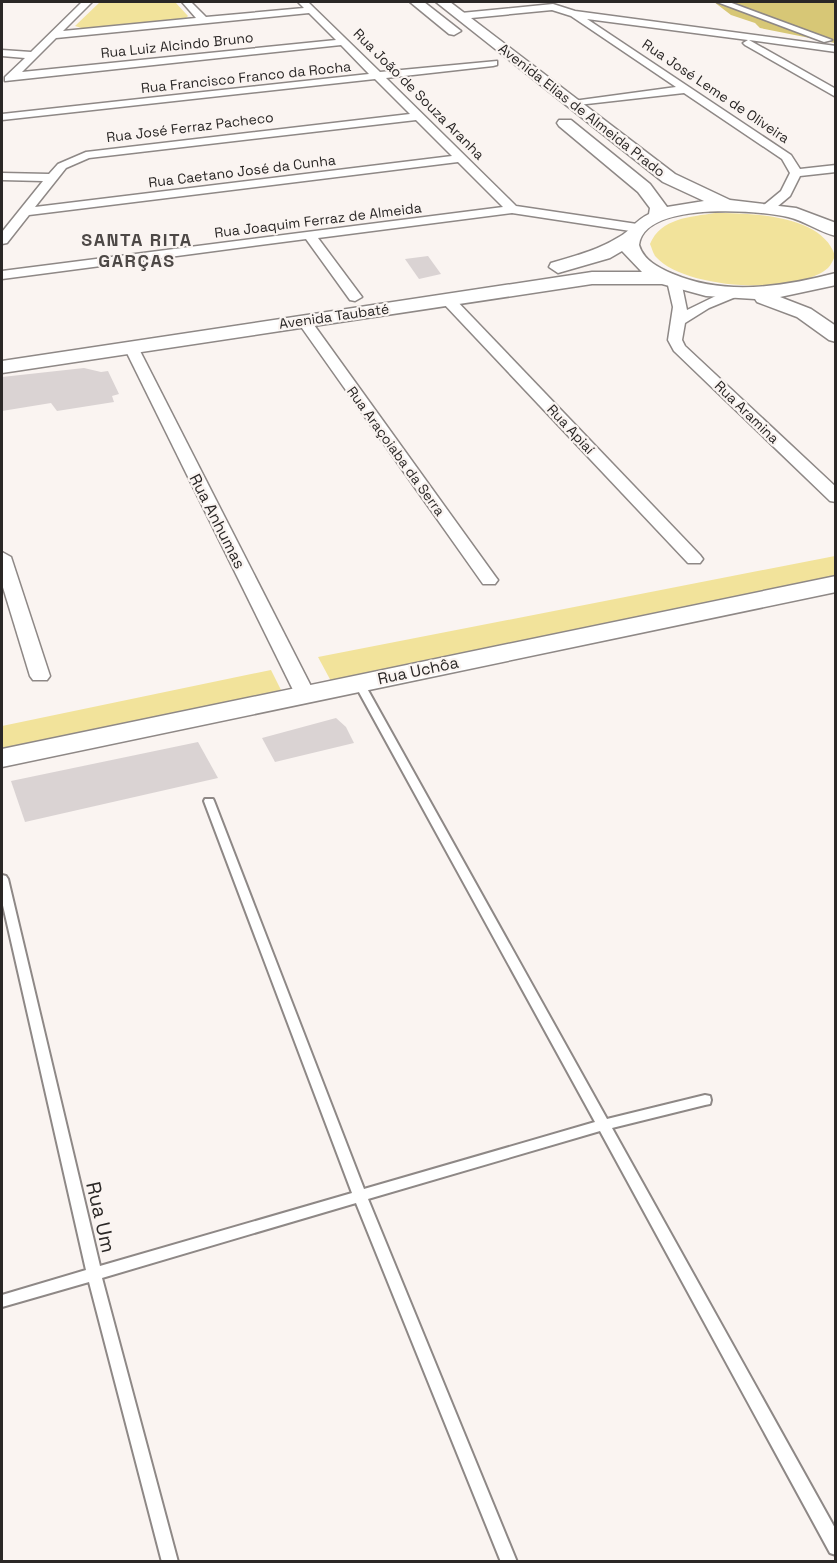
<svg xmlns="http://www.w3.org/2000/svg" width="837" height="1563" viewBox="0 0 837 1563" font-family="'Space Grotesk',sans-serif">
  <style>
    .green { fill: #f2e39b }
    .forest { fill: #d7c776 }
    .building { fill: #dad3d3 }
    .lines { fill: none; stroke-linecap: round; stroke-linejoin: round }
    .lane-casing { stroke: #8e8886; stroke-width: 4 }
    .street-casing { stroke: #8e8886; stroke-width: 3 }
    .secondary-casing { stroke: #8e8886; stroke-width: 3 }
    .lane { fill: #fff; fill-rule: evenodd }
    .street { fill: #fff; fill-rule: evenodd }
    .secondary { fill: #fff; fill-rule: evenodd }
    .labels { text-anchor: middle; stroke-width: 4.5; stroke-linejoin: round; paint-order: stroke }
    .far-street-label { font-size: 14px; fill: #2a2726; stroke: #faf4f1 }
    .street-label { font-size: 16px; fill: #2a2726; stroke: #faf4f1 }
    .far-district-label { font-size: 18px; font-weight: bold; letter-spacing: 1.5px; fill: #4d4846; stroke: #faf4f1 }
    .near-street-label { font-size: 20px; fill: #2a2726; stroke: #faf4f1 }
  </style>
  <rect width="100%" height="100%" fill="#faf4f1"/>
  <g class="green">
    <path d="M100,2H175L188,16L184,20L88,30L75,26Z"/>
    <path d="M715,213C751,213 823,215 835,256C833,260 831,265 828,268C796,296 684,289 656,257C653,254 652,248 650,244C661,218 690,217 715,213Z"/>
    <path d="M835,556V579L332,683L318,657Z"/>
    <path d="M271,670L282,692L2,751V726Z"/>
  </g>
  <path class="forest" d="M714,2H835V43L760,28L755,23L731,15Z"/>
  <g class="building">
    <path d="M428,256L441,274L419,279L405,259Z"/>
    <path d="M84,368L101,372L108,371L119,394L112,396L114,402L57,411L51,403L2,411V377Z"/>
    <path d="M336,718L346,727L354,743L275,762L262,738Z"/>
    <path d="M198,742L218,778L25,822L11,781Z"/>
  </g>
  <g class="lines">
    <g class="lane-casing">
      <path id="lane" d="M359,680L364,683L607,1119L705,1095L710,1096L711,1100L710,1104L705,1105L612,1128L836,1530V1555L830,1553L600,1131L368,1199L517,1562H501L356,1203L102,1278L178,1562H162L89,1282L2,1307V1295L86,1270L2,901V875L6,876L8,879L100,1266L352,1193L204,801L205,799H213L214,801L364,1189L595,1122L354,683Z"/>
    </g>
    <g class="street-casing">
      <g id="street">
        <path d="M82,2H92L63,31L196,18L182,2H191L206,17L304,8L298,2H308L380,72L497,61V65L493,66L386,78L516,206L637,224L643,228L637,232L512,213L318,238L362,297L355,301L350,300L306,239L2,279V271L503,207L458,162L29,215L7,243L2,244V232L43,181L2,180V173L49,174L58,164L86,152L410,114L375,79L2,120V114L369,74L341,45L5,81V77L25,58L2,56V50L31,52ZM309,13L336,40L22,72L56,38ZM416,120L452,156L35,207L66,168L89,158Z"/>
        <path d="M717,2H729L832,40L824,42Z"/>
        <path d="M553,4L575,11L836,46V52L749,40L836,89V97L745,45L743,43L748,40L587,19L791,155L800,169L836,165V172L800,176L790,196L772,211H764V205L781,191L790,173L782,159L684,93L569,106V102L573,101L676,87L571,16L552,10L461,19L456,16L461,13Z"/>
        <path d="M674,277L681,281L687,310L728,290H738V296L709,308L685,323L682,340L685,346L836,487V502L830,501L674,351L668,340L673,307L667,281Z"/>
        <path d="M448,296L453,297L700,555L703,559L700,563H688L443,303V297Z"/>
        <path d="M304,317L309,318L495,576L498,580L495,584H483L297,321Z"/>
        <path d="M131,343L138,347L315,694L312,698H298L295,694L124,347Z"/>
        <path d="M2,552L11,557L50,676L47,680H33L30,676L2,584Z"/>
      </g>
    </g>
    <g class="secondary-casing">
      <g id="secondary">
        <path d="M410,2H424L461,31L454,35L449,34Z"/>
        <path d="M436,2H450L675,174L730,200L796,208L836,223V236C819,232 805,221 788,217C759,210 644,201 639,245C643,260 659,268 673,274C725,296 782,287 836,273V285L780,297L811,309L836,326V342L829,340L797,317L757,302L755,299L706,296L662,284H592L2,373V361L592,272H642L622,251L610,258L558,273L549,267L551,263C575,256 598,250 619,237C631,231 634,221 649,214L650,208L638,192L559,126L557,123L559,120H571L650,184L667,207L704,201L663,182Z"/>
        <path d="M836,576V592L2,767V749Z"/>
      </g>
    </g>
    <use href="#lane" class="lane"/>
    <use href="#street" class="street"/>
    <use href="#secondary" class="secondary"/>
  </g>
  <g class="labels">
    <g class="far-street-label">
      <text transform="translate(177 45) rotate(-6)" y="5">Rua Luiz Alcindo Bruno</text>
      <text transform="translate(246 77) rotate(-6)" y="5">Rua Francisco Franco da Rocha</text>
      <text transform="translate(716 91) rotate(34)" y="5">Rua José Leme de Oliveira</text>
      <text transform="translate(419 94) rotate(45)" y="5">Rua João de Souza Aranha</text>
      <text transform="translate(582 110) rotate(38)" y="5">Avenida Elias de Almeida Prado</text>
      <text transform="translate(190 127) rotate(-7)" y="5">Rua José Ferraz Pacheco</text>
      <text transform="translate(242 171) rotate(-7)" y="5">Rua Caetano José da Cunha</text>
      <text transform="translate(318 220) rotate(-7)" y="5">Rua Joaquim Ferraz de Almeida</text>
      <text transform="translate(334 316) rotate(-8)" y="5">Avenida Taubaté</text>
      <text transform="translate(747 412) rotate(44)" y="5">Rua Aramina</text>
      <text transform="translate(571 429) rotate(47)" y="5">Rua Apiaí</text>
      <text transform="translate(396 451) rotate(54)" y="5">Rua Araçoiaba da Serra</text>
    </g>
    <g class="street-label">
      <text transform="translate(218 521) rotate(63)" y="6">Rua Anhumas</text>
      <text transform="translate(418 670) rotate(-12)" y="6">Rua Uchôa</text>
    </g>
    <g class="far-district-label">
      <text x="137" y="246">SANTA RITA<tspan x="137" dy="21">GARÇAS</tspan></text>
    </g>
    <g class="near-street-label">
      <text transform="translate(101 1217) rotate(77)" y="7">Rua Um</text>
    </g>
  </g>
  <rect width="837" height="1563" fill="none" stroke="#2a2726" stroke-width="6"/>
</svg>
